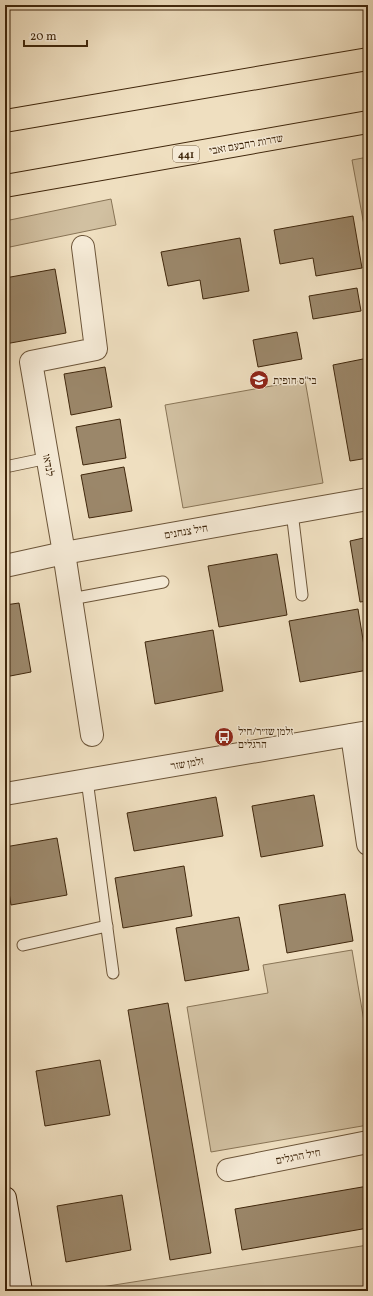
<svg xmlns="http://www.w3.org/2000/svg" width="373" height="1296" viewBox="0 0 373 1296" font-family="Vollkorn,'Frank Ruhl Libre',serif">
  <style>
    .green { fill: #d1c0a1; stroke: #887456 }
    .building { fill: #9b876a; stroke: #40270c }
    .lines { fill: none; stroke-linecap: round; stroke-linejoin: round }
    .lane-casing { stroke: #6c5539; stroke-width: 13 }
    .street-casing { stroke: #6c5539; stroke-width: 24 }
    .secondary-casing { stroke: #40270c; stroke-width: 24 }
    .primary-casing { stroke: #40270c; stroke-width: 24 }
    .lane { stroke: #f5ead6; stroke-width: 11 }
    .street { stroke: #f5ead6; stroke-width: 22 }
    .secondary { stroke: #f5ead6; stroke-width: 22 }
    .primary { stroke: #efdfc0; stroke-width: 22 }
    .labels { text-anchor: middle; stroke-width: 3; stroke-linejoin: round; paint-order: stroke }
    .shield { fill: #f5ead6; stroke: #766249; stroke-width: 1 }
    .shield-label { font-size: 10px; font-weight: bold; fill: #40270c }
    .street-label { font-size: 11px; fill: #40270c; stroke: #f5ead6 }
    .poi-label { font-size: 11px; fill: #40270c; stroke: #f5ead6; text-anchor: start }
  </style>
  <rect width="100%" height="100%" fill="#efdfc0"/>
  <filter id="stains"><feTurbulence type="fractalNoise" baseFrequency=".005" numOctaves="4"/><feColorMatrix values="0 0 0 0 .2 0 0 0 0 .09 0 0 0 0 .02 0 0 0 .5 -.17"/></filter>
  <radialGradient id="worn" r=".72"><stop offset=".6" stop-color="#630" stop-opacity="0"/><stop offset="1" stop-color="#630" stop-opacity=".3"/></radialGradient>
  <g class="green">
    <path d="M368,157V247L352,160Z"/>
    <path d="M111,199L116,225L5,248V221Z"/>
    <path d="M305,380L323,483L183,508L165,405Z"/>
    <path d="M352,950L368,1045V1125L211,1152L187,1007L268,993L263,965Z"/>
    <path d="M368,1245V1291H76Z"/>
  </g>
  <g class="building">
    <path d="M353,216L362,268L316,276L313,258L280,264L274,230Z"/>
    <path d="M240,238L249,291L203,299L200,280L168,286L161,252Z"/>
    <path d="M55,269L66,333L5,344V278Z"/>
    <path d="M357,288L361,311L313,319L309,296Z"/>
    <path d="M297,332L302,359L258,367L253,340Z"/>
    <path d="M368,358V458L350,461L333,365Z"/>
    <path d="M105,367L112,407L71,415L64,374Z"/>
    <path d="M120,419L126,458L83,465L76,427Z"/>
    <path d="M124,467L132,511L89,518L81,475Z"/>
    <path d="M368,537V601L360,602L350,541Z"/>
    <path d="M277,554L287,615L219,627L208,566Z"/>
    <path d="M19,603L31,672L5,677V605Z"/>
    <path d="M358,609L368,670L300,682L289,621Z"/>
    <path d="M213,630L223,691L155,704L145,642Z"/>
    <path d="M314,795L323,846L261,857L252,806Z"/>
    <path d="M216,797L223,836L134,851L127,813Z"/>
    <path d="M57,838L67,895L11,905L5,867V847Z"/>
    <path d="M184,866L192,916L123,928L115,878Z"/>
    <path d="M345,894L353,941L287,953L279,905Z"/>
    <path d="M239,917L249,970L185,981L176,928Z"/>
    <path d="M168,1003L211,1253L170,1260L128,1010Z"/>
    <path d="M100,1060L110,1115L45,1126L36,1071Z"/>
    <path d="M368,1186V1228L242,1250L235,1209Z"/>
    <path d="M122,1195L131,1250L66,1262L57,1206Z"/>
  </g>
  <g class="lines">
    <g class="lane-casing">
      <g id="lane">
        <path d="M5,467L48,458"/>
        <path d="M292,512L302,595"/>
        <path d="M71,599L163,582"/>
        <path d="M87,780L113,973"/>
        <path d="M23,945L107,926"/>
      </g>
    </g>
    <g class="street-casing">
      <g id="street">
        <path d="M83,247L96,349L31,362L64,553L92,735"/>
        <path d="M5,566L64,553L368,499"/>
        <path d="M352,735L368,844"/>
        <path d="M5,794L368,732"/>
        <path d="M228,1170L368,1142"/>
      </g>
    </g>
    <g class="secondary-casing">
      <path id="secondary" d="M5,1198L21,1291"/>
    </g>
    <g class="primary-casing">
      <g id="primary">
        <path d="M5,121L368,59"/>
        <path d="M5,186L368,122"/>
      </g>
    </g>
    <use href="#lane" class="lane"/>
    <use href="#street" class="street"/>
    <use href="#secondary" class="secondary"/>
    <use href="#primary" class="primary"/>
  </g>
  <defs>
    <g id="school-disc" transform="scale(1)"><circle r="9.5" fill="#8f2418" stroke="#f5ead6"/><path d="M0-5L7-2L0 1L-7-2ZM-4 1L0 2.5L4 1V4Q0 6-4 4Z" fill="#fff"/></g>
    <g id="bus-disc" transform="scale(1)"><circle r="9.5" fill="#8f2418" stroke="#f5ead6"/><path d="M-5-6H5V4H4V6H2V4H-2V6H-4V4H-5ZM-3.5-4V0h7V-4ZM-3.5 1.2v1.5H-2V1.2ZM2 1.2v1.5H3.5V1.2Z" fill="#fff"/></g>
  </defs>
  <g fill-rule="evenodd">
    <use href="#school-disc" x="259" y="380"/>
    <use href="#bus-disc" x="224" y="737"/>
  </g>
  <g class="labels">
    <rect class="shield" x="173" y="146" width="26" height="16" rx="3"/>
    <g class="shield-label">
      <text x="186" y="158">441</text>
    </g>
    <g class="street-label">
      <text transform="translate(246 144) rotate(-10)" y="4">שדרות רחבעם זאבי</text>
      <text transform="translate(49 465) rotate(80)" y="4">לנדאו</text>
      <text transform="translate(186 531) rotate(-10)" y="4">חיל צנחנים</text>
      <text transform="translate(187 763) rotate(-10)" y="4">זלמן שזר</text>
      <text transform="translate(298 1156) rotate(-11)" y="4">חיל הרגלים</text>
    </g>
    <g class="poi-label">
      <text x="273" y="384">בי"ס חופית</text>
      <text x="238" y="735">זלמן שז״ר/חיל<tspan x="238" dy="13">הרגלים</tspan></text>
    </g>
  </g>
  <rect width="373" height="1296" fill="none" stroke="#efdfc0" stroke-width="20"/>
  <rect x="6" y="6" width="361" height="1284" fill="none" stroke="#40270c" stroke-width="2"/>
  <rect x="10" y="10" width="353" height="1276" fill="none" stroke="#40270c"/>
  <path d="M24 40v6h63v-6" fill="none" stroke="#40270c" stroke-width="2"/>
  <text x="30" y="40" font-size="12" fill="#40270c" stroke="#f5ead6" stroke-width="3" paint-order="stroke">20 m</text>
  <rect width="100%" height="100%" filter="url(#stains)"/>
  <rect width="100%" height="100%" fill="url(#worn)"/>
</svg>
